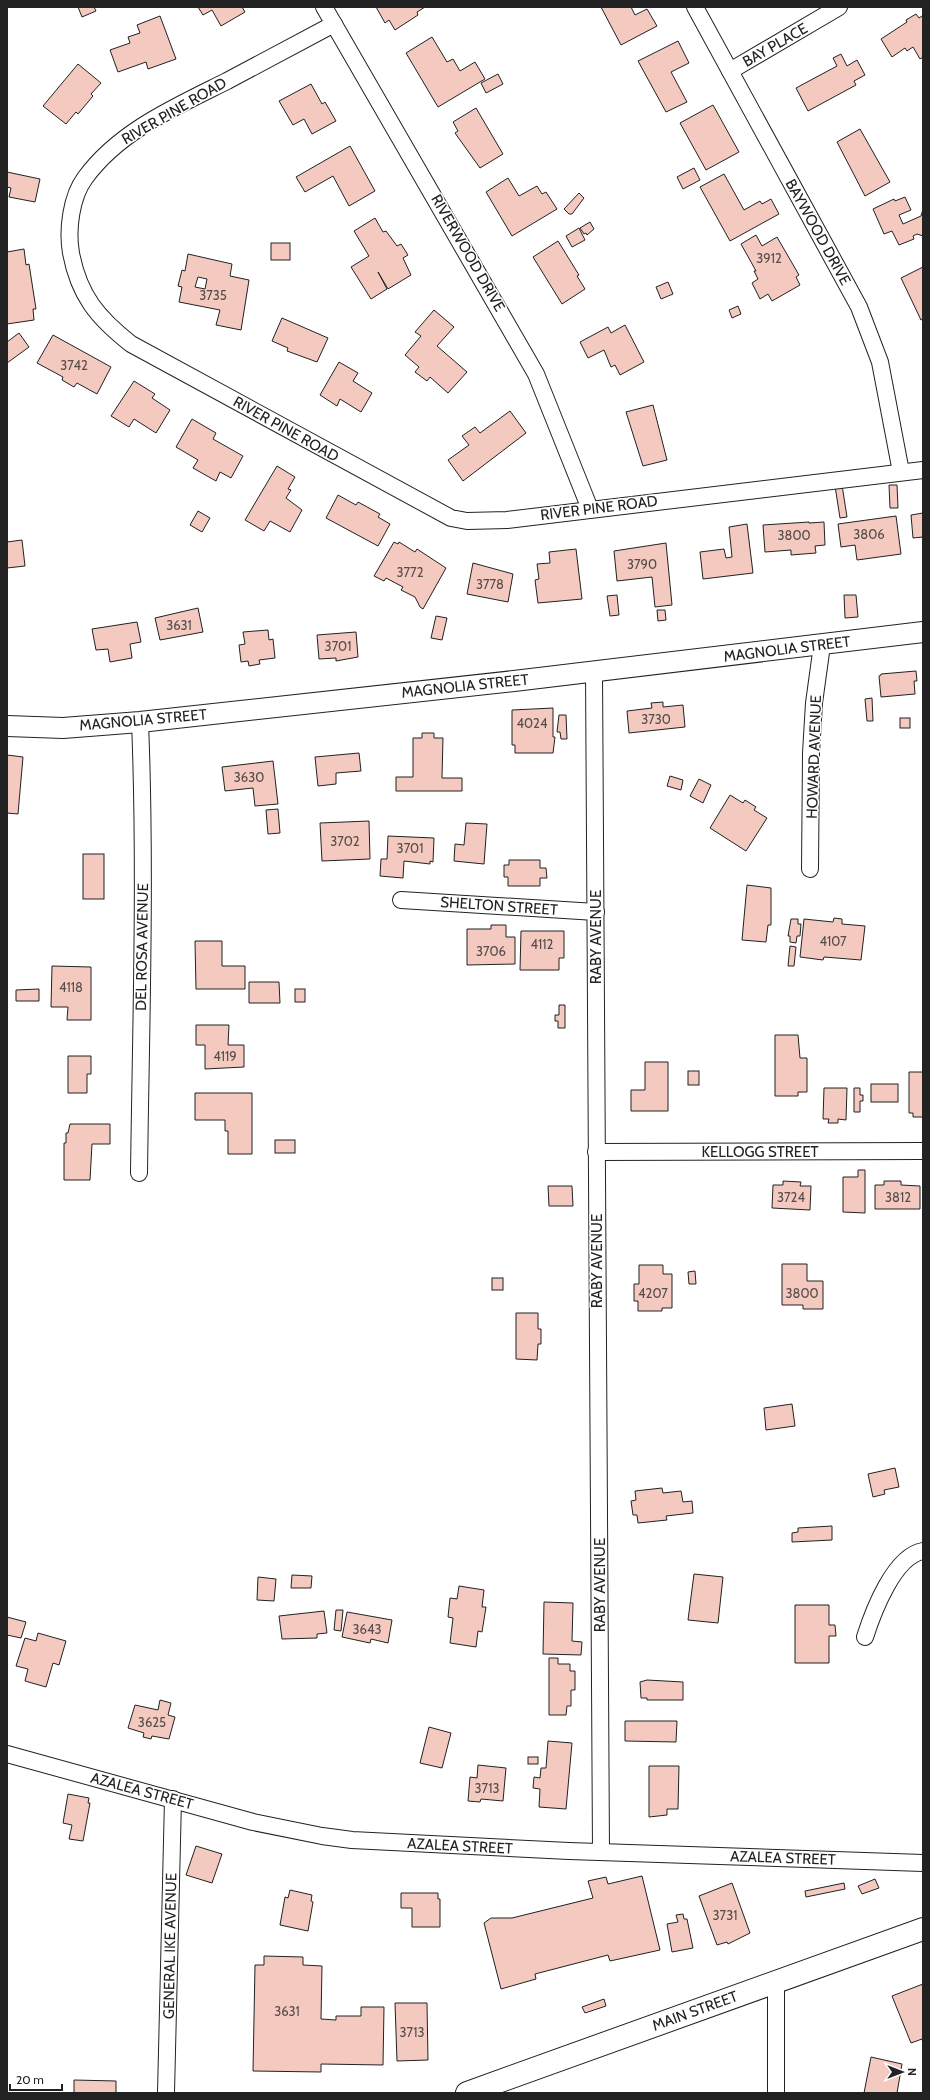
<svg xmlns="http://www.w3.org/2000/svg" width="930" height="2100" viewBox="0 0 930 2100" font-family="Cabin,sans-serif">
  <style>
    .building { fill: #f3c9c0; stroke: #222; fill-rule: evenodd }
    .lines { fill: none; stroke-linecap: round; stroke-linejoin: round }
    .minor-casing { stroke: #222; stroke-width: 18 }
    .tertiary-casing { stroke: #222; stroke-width: 22 }
    .primary-casing { stroke: #222; stroke-width: 24 }
    .minor { stroke: #fff; stroke-width: 16 }
    .tertiary { stroke: #fff; stroke-width: 20 }
    .primary { stroke: #fff; stroke-width: 22 }
    .labels { text-anchor: middle; stroke-width: 3; stroke-linejoin: round; paint-order: stroke }
    .number-label { font-size: 13px; fill: #564c4a }
    .street-label { font-size: 15px; fill: #222; stroke: #fff }
  </style>
  <rect width="100%" height="100%" fill="#fff"/>
  <g class="building">
    <path d="M78,7H94L96,11L82,17Z"/>
    <path d="M198,7H242L245,12L221,26L212,10L203,15Z"/>
    <path d="M376,7H425L417,12L418,15L395,30L389,20L385,23Z"/>
    <path d="M601,7H631L635,15L647,9L657,26L621,45Z"/>
    <path d="M916,14L919,18L922,16L923,18V57L920,59L913,47L907,51L905,48L892,57L881,39L907,22L906,20Z"/>
    <path d="M160,16L176,59L148,69L146,62L118,72L110,50L130,43L128,37L140,33L137,25Z"/>
    <path d="M432,37L447,62L453,59L460,71L475,62L485,79L438,107L406,53Z"/>
    <path d="M678,41L689,63L671,72L687,102L666,112L638,61Z"/>
    <path d="M841,54L847,66L857,60L865,75L854,81L856,85L808,111L796,88L837,66L833,58Z"/>
    <path d="M78,64L101,83L91,94L93,96L78,114L76,112L66,124L43,106Z"/>
    <path d="M498,74L503,84L486,93L481,83Z"/>
    <path d="M311,84L322,104L325,102L336,121L312,134L304,119L293,125L279,101Z"/>
    <path d="M713,105L739,152L706,170L680,123Z"/>
    <path d="M476,108L503,154L480,168L455,133L458,131L453,122Z"/>
    <path d="M860,129L890,182L865,196L837,142Z"/>
    <path d="M350,146L375,191L349,206L333,176L305,192L296,177Z"/>
    <path d="M694,168L700,180L683,189L677,177Z"/>
    <path d="M7,172L40,179L35,202L9,197L11,188L7,187Z"/>
    <path d="M724,174L744,210L760,201L762,204L771,199L779,214L730,241L700,187Z"/>
    <path d="M508,178L519,196L537,186L542,194L546,192L557,209L512,236L486,192Z"/>
    <path d="M579,193L584,198L572,214H569L564,209Z"/>
    <path d="M905,197L911,210L899,215L903,224L921,216L923,209V236L917,234L913,236L914,239L899,245L892,231L884,234L873,209L894,199L895,201Z"/>
    <path d="M375,218L383,232L386,231L397,246L401,244L408,255L403,258L411,275L388,289L378,272L387,289L371,299L351,267L369,256L354,231Z"/>
    <path d="M590,222L594,229L587,235L586,233L584,234L580,228Z"/>
    <path d="M579,228L585,240L572,247L566,236Z"/>
    <path d="M756,235L762,246L777,237L799,275L796,277L800,285L772,301L768,294L760,299L752,283L758,279L754,271H756L741,244Z"/>
    <path d="M558,241L579,275L577,276L585,289L562,304L533,257Z"/>
    <rect x="271" y="243" width="19" height="17"/>
    <path d="M24,249L26,265L29,264L36,309H33L34,320L7,324V252Z"/>
    <path d="M188,254L232,264L230,276L249,280L241,330L216,325L220,310L179,302L182,287L178,286L182,270L185,271ZM198,277L207,279L205,289L195,287Z"/>
    <path d="M923,267V319L921,320L901,278Z"/>
    <path d="M668,282L673,294L661,299L656,287Z"/>
    <path d="M738,306L741,314L732,318L729,310Z"/>
    <path d="M434,310L454,327L437,346L467,372L448,393L430,377L427,381L415,372L419,367L405,355L421,336L415,332Z"/>
    <path d="M282,318L328,338L317,362L287,351L288,348L272,341Z"/>
    <path d="M625,325L644,362L620,375L615,365L611,367L604,350L588,358L580,342L608,327L611,333Z"/>
    <path d="M19,333L29,347L7,363V342Z"/>
    <path d="M53,335L111,367L97,394L77,383L74,387L62,380L63,377L37,363Z"/>
    <path d="M339,362L358,373L353,381L372,393L361,412L340,399L337,406L320,395Z"/>
    <path d="M134,381L155,394L152,398L170,410L156,433L134,419L129,427L111,416Z"/>
    <path d="M653,405L667,460L643,466L626,412Z"/>
    <path d="M510,411L526,433L463,481L448,460L469,445L462,436L475,427L480,433Z"/>
    <path d="M192,419L216,433L213,439L243,456L231,478L220,472L216,481L193,468L198,460L176,447Z"/>
    <path d="M277,466L295,477L288,489L291,490L286,498L302,510L290,532L270,521L264,531L245,520Z"/>
    <path d="M842,485L847,517L840,518L835,486Z"/>
    <path d="M889,485H897L898,508H890Z"/>
    <path d="M338,495L356,505L358,502L380,514L378,517L390,524L378,546L326,518Z"/>
    <path d="M198,511L210,518L202,532L190,525Z"/>
    <path d="M923,513V537L913,538L911,515Z"/>
    <path d="M896,516L901,554L857,560L855,545L841,547L838,524Z"/>
    <path d="M809,522V523L824,522L825,545L815,546L816,553L791,555V550L765,552L763,525Z"/>
    <path d="M747,524L753,573L703,579L700,552L724,549L726,558L732,557L729,527Z"/>
    <path d="M22,540L25,566L7,568V542Z"/>
    <path d="M394,542L398,544L399,542L415,552L417,549L446,568L423,609L420,607L415,597L401,590L403,587L386,578L384,581L374,576Z"/>
    <path d="M666,543L672,605L655,607L652,577L617,581L614,551Z"/>
    <path d="M576,549L582,599L538,603L535,580L539,579L537,564L550,563L549,552Z"/>
    <path d="M473,563L513,574L508,602L467,594Z"/>
    <path d="M617,595L619,615L610,616L607,596Z"/>
    <path d="M844,595H856L858,617L845,618Z"/>
    <path d="M198,608L203,632L160,640L155,618Z"/>
    <path d="M657,610H665L666,620L658,621Z"/>
    <path d="M436,616L447,618L442,640L431,638Z"/>
    <path d="M137,622L141,642L130,644L132,658L110,662L108,649L96,650L92,629Z"/>
    <path d="M268,630L269,640L273,639L275,658L259,660L260,664L249,666L248,661L241,662L239,645L245,644L243,632Z"/>
    <path d="M356,632L358,657L336,661V658L319,659L317,635Z"/>
    <path d="M916,671L917,681H914L915,694L881,697L879,676L881,675V674Z"/>
    <path d="M872,698L873,721H867L865,699Z"/>
    <path d="M663,702V707L683,705L685,727L629,733L627,711L652,708L651,703Z"/>
    <path d="M553,708V737H555L553,753H515V745H512V710Z"/>
    <path d="M559,715H566L567,739H561L560,732H557Z"/>
    <rect x="900" y="718" width="10" height="10"/>
    <path d="M422,733H434V738H443L442,778H462V791H396V777H413V738H422Z"/>
    <path d="M359,753L361,771L336,773V784L318,786L315,757Z"/>
    <path d="M7,755L23,757L18,814L7,813Z"/>
    <path d="M273,761L278,804L255,806L253,788L225,791L222,767Z"/>
    <path d="M670,776L683,780L681,790L667,786Z"/>
    <path d="M699,779L711,785L703,803L690,796Z"/>
    <path d="M730,795L743,803L745,800L756,807L754,810L767,818L746,851L710,828Z"/>
    <path d="M278,809L280,833L268,834L266,810Z"/>
    <path d="M369,821L370,859L322,861L320,823Z"/>
    <path d="M466,823L487,824L484,864L454,861L455,844L464,845Z"/>
    <path d="M388,836L434,838L433,862L430,861V864L404,861L403,878L380,876L381,859H387Z"/>
    <rect x="83" y="854" width="21" height="45"/>
    <path d="M509,860H540V868H546L547,878H540V886H508V877H504V865H509Z"/>
    <path d="M747,885L771,888V925H768L766,942L742,940Z"/>
    <path d="M834,918L842,919V924L865,926L861,960L824,957L823,960L800,957L804,919L833,922Z"/>
    <path d="M791,919H798V924H801L800,936H797L796,943L790,942V936H788Z"/>
    <path d="M491,925H506V937H515V964L467,965V929H491Z"/>
    <path d="M521,931H564V958H559V970H520Z"/>
    <path d="M195,941H222V966H245V989H196Z"/>
    <path d="M790,946L796,947L794,966H788Z"/>
    <path d="M52,966L91,967V1020H67L68,1007H51Z"/>
    <path d="M249,982H279L280,1003H249Z"/>
    <path d="M39,989V1001H16V990Z"/>
    <rect x="295" y="989" width="10" height="13"/>
    <path d="M559,1005H565V1028H558V1021H555V1015H559Z"/>
    <path d="M196,1025H229L228,1045H244V1067L205,1069V1045H196Z"/>
    <path d="M775,1035H798L800,1058H807V1092H798V1096H775Z"/>
    <path d="M68,1056H91V1074H87V1093H68Z"/>
    <path d="M645,1062H668V1111H631V1090H645Z"/>
    <rect x="688" y="1071" width="11" height="14"/>
    <path d="M909,1072H923V1117H913V1113H909Z"/>
    <rect x="871" y="1084" width="27" height="18"/>
    <path d="M824,1088H847L846,1120L838,1119V1123H828L829,1119H823Z"/>
    <path d="M854,1088H860V1095H863V1101H860V1112H854Z"/>
    <path d="M195,1093H252V1154H228V1131H225V1120H195Z"/>
    <path d="M70,1124H110V1144H92L90,1180H64V1143H66V1133H68Z"/>
    <rect x="275" y="1140" width="20" height="13"/>
    <path d="M858,1170H865V1213L843,1212V1177H858Z"/>
    <path d="M783,1181L801,1182L800,1186H811L810,1210L772,1208L773,1185H783Z"/>
    <path d="M884,1181H901V1185L920,1186V1209H875V1185H884Z"/>
    <path d="M548,1186H572L573,1206H549Z"/>
    <path d="M782,1264H807V1281H823V1309H803V1305H782Z"/>
    <path d="M639,1265H663V1274H672V1308H662V1311H638V1301H634V1284H639Z"/>
    <path d="M695,1271L696,1284H689L688,1272Z"/>
    <rect x="492" y="1278" width="11" height="12"/>
    <path d="M516,1313H538V1329H541V1344H538L537,1360L516,1359Z"/>
    <path d="M792,1404L795,1426L766,1430L764,1408Z"/>
    <path d="M895,1468L899,1487L884,1490L885,1494L873,1497L868,1474Z"/>
    <path d="M662,1488L663,1493L681,1491L683,1502L692,1501L693,1513L666,1516L667,1520L638,1523L637,1515H633L631,1501L636,1500L635,1491Z"/>
    <path d="M832,1526V1540L792,1542V1533L798,1532V1528Z"/>
    <path d="M694,1574L723,1577L718,1623L688,1620Z"/>
    <path d="M292,1575L312,1576L311,1588H291Z"/>
    <path d="M258,1577L276,1579L274,1601L257,1600Z"/>
    <path d="M459,1586L484,1590L482,1607H486L482,1632L478,1631L476,1647L450,1643L453,1618L448,1617L450,1598L457,1599Z"/>
    <path d="M544,1602L573,1603L572,1641L582,1642L581,1655L543,1654Z"/>
    <path d="M795,1605H829V1625H835L836,1636H829V1663H795Z"/>
    <path d="M336,1610H343L341,1631L334,1630Z"/>
    <path d="M324,1611L327,1633L317,1634V1638L282,1639L279,1616Z"/>
    <path d="M347,1612L392,1620L388,1643L371,1639L370,1643L342,1637Z"/>
    <path d="M7,1617L26,1622L21,1638L7,1635Z"/>
    <path d="M38,1633L66,1641L59,1665L53,1663L46,1687L25,1681L28,1669L16,1666L25,1638L36,1641Z"/>
    <path d="M549,1658H558V1664H570V1671H575V1690H571V1706H567L566,1715H549Z"/>
    <path d="M647,1680L683,1682V1700H647V1698H641L640,1682Z"/>
    <path d="M160,1700L171,1703L168,1715L175,1717L169,1739L152,1736L151,1739L143,1737L144,1733L128,1728L135,1705L158,1710Z"/>
    <path d="M625,1721H677L676,1742L625,1741Z"/>
    <path d="M429,1727L451,1733L442,1768L420,1763Z"/>
    <path d="M548,1741L572,1743L566,1809L539,1807L540,1789L533,1788L534,1777L540,1778L541,1768H546Z"/>
    <rect x="528" y="1757" width="10" height="7"/>
    <path d="M478,1765L506,1768L503,1801L481,1799L480,1802L468,1801L470,1777L477,1778Z"/>
    <path d="M649,1766H679L678,1809H667V1815L649,1817Z"/>
    <path d="M68,1794L89,1798L88,1803H90L83,1841L69,1839L72,1825L63,1823Z"/>
    <path d="M196,1846L222,1854L212,1883L186,1875Z"/>
    <path d="M642,1876L660,1950L610,1961L608,1955L535,1974L536,1979L501,1989L484,1923L491,1918H512L593,1898L588,1881L606,1877L608,1884Z"/>
    <path d="M875,1879L879,1888L862,1894L858,1886Z"/>
    <path d="M732,1883L750,1933L728,1944L727,1942L717,1945L699,1896Z"/>
    <path d="M844,1883L845,1889L806,1897L805,1891Z"/>
    <path d="M290,1890L312,1895L311,1901L313,1902L308,1931L280,1925L285,1897L288,1898Z"/>
    <path d="M401,1893H438V1899H440V1927H412V1908H401Z"/>
    <path d="M683,1914L684,1919H687L693,1948L672,1952L667,1924L678,1922L676,1915Z"/>
    <path d="M264,1956L303,1957V1965L322,1966L321,2019L336,2020V2016H361V2007H384L383,2065L321,2064V2072L253,2071L255,1965H264Z"/>
    <path d="M923,1984V2043L922,2039L911,2043L892,1996Z"/>
    <path d="M604,1999L606,2006L585,2013L582,2007Z"/>
    <path d="M395,2003H427L428,2060L397,2061Z"/>
    <path d="M871,2057L902,2064L897,2093H864Z"/>
    <path d="M74,2080L116,2081V2093H74Z"/>
  </g>
  <g class="lines">
    <g class="minor-casing">
      <g id="minor">
        <path d="M324,7L536,374L590,509"/>
        <path d="M695,7L859,307L880,362L901,472"/>
        <path d="M334,24C299,43 263,62 227,81C177,106 119,131 85,178C71,197 67,230 71,253C79,296 98,318 131,344L451,518L467,521L507,520L923,470"/>
        <path d="M730,71L839,7"/>
        <path d="M594,671L601,1851"/>
        <path d="M810,869L811,753L814,703L822,645"/>
        <path d="M401,900L596,912"/>
        <path d="M596,1152L923,1151"/>
        <path d="M139,1173C141,1022 146,872 140,722"/>
        <path d="M865,1637C873,1612 894,1556 923,1551"/>
        <path d="M7,1754L253,1822L322,1836L352,1840L569,1851L923,1863"/>
        <path d="M776,1983V2093"/>
        <path d="M166,2093L173,1799"/>
      </g>
    </g>
    <g class="tertiary-casing">
      <path id="tertiary" d="M7,726L63,728L140,722L514,681L923,632"/>
    </g>
    <g class="primary-casing">
      <path id="primary" d="M467,2093L923,1929"/>
    </g>
    <use href="#minor" class="minor"/>
    <use href="#tertiary" class="tertiary"/>
    <use href="#primary" class="primary"/>
  </g>
  <g class="labels">
    <g class="number-label">
      <text x="769" y="263">3912</text>
      <text x="213" y="300">3735</text>
      <text x="74" y="370">3742</text>
      <text x="869" y="539">3806</text>
      <text x="794" y="540">3800</text>
      <text x="642" y="569">3790</text>
      <text x="410" y="577">3772</text>
      <text x="490" y="589">3778</text>
      <text x="179" y="630">3631</text>
      <text x="338" y="651">3701</text>
      <text x="656" y="724">3730</text>
      <text x="532" y="728">4024</text>
      <text x="249" y="782">3630</text>
      <text x="345" y="846">3702</text>
      <text x="410" y="853">3701</text>
      <text x="833" y="946">4107</text>
      <text x="542" y="949">4112</text>
      <text x="491" y="956">3706</text>
      <text x="71" y="992">4118</text>
      <text x="225" y="1061">4119</text>
      <text x="791" y="1202">3724</text>
      <text x="898" y="1202">3812</text>
      <text x="653" y="1298">4207</text>
      <text x="802" y="1298">3800</text>
      <text x="367" y="1634">3643</text>
      <text x="152" y="1727">3625</text>
      <text x="487" y="1793">3713</text>
      <text x="725" y="1920">3731</text>
      <text x="287" y="2016">3631</text>
      <text x="412" y="2037">3713</text>
    </g>
    <g class="street-label">
      <text transform="translate(775 45) rotate(-30)" y="5">BAY PLACE</text>
      <text transform="translate(174 111) rotate(-30)" y="5">RIVER PINE ROAD</text>
      <text transform="translate(818 232) rotate(61)" y="5">BAYWOOD DRIVE</text>
      <text transform="translate(468 253) rotate(60)" y="5">RIVERWOOD DRIVE</text>
      <text transform="translate(286 429) rotate(29)" y="5">RIVER PINE ROAD</text>
      <text transform="translate(599 508) rotate(-7)" y="5">RIVER PINE ROAD</text>
      <text transform="translate(787 649) rotate(-7)" y="5">MAGNOLIA STREET</text>
      <text transform="translate(465 686) rotate(-6)" y="5">MAGNOLIA STREET</text>
      <text transform="translate(143 720) rotate(-5)" y="5">MAGNOLIA STREET</text>
      <text transform="translate(814 757) rotate(-88)" y="5">HOWARD AVENUE</text>
      <text transform="translate(499 906) rotate(4)" y="5">SHELTON STREET</text>
      <text transform="translate(596 937) rotate(-90)" y="5">RABY AVENUE</text>
      <text transform="translate(142 947) rotate(-89)" y="5">DEL ROSA AVENUE</text>
      <text x="760" y="1157">KELLOGG STREET</text>
      <text transform="translate(597 1261) rotate(-90)" y="5">RABY AVENUE</text>
      <text transform="translate(600 1585) rotate(-90)" y="5">RABY AVENUE</text>
      <text transform="translate(142 1791) rotate(15)" y="5">AZALEA STREET</text>
      <text transform="translate(460 1846) rotate(3)" y="5">AZALEA STREET</text>
      <text transform="translate(783 1858) rotate(2)" y="5">AZALEA STREET</text>
      <text transform="translate(170 1946) rotate(-89)" y="5">GENERAL IKE AVENUE</text>
      <text transform="translate(695 2011) rotate(-20)" y="5">MAIN STREET</text>
    </g>
  </g>
  <rect width="930" height="2100" fill="none" stroke="#222222" stroke-width="16"/>
  <g transform="translate(902 2072) rotate(90)" stroke="#ffffff" stroke-width="3" paint-order="stroke">
  <path d="M0-3L7 15L0 10L-7 15Z" fill="#222222"/>
  <text y="-6" font-size="11" font-weight="bold" text-anchor="middle" fill="#222222">N</text>
  </g>
  <path d="M10 2084v6h52v-6" fill="none" stroke="#222222" stroke-width="2"/>
  <text x="16" y="2084" font-size="12" fill="#222222" stroke="#ffffff" stroke-width="3" paint-order="stroke">20 m</text>
</svg>
